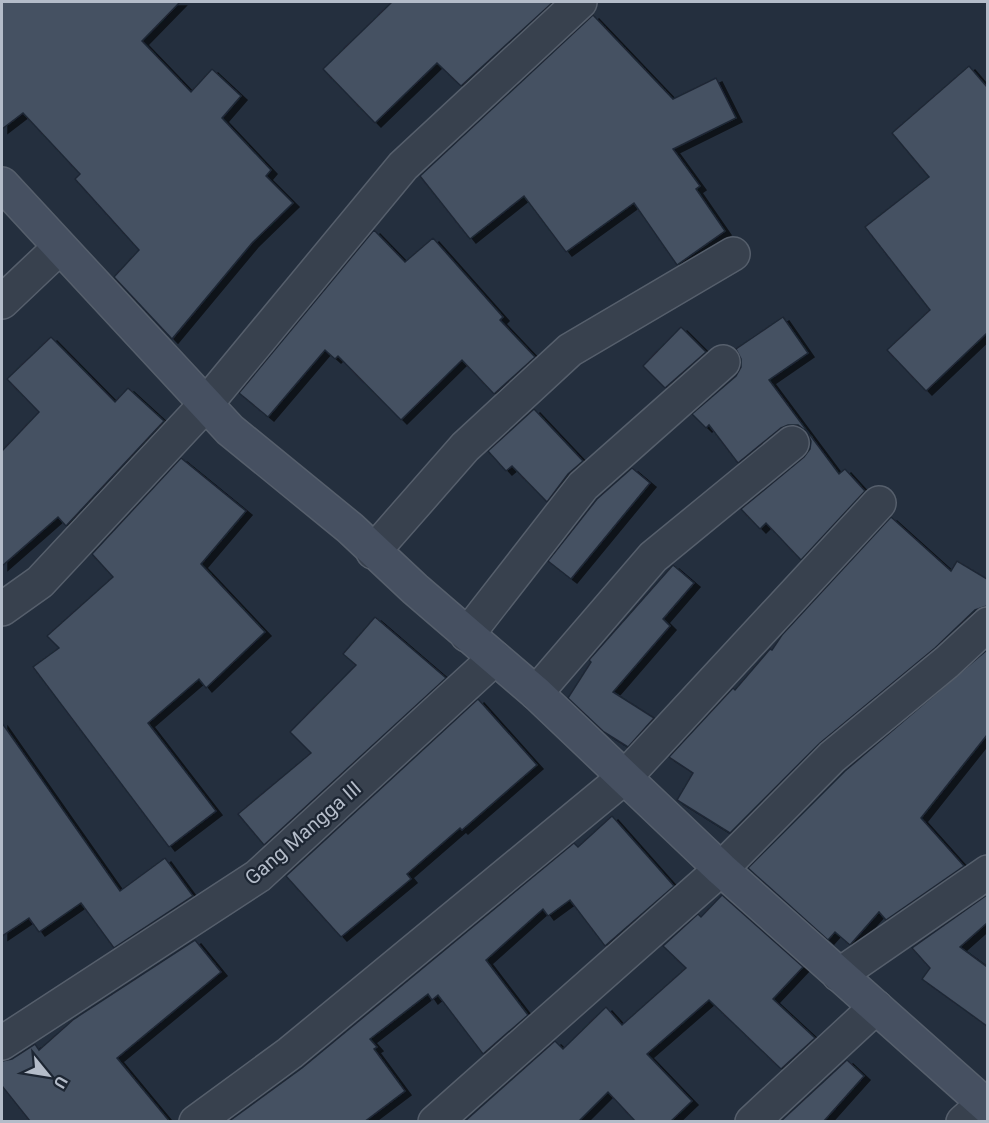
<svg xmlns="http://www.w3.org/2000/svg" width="989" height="1123" viewBox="0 0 989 1123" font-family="Roboto,sans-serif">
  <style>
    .building { fill: #455162; stroke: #1f2835; stroke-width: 1.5; filter: url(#shadow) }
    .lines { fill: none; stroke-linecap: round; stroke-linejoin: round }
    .street-casing { stroke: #565f6c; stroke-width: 36 }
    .secondary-casing { stroke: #565f6c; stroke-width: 36 }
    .street { stroke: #38414e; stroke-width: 33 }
    .secondary { stroke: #465061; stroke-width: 33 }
    .labels { text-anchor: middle; stroke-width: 4.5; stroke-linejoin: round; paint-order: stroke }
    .street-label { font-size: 20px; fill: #b4bcc9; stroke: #1d2633 }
  </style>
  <defs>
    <filter id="shadow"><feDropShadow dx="6" dy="4" stdDeviation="0" flood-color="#0009"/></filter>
  </defs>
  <rect width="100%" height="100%" fill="#242f3e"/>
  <g class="building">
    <path d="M2,2H180L142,41L191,92L212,69L241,96L222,118L271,170L266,176L293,203L252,243L172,339L114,277L139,250L75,179L80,174L23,113L2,129Z"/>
    <path d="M392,2H553L461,86L437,63L375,123L323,69Z"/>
    <path d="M593,15L673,99L716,78L736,118L673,149L700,186L696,189L725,231L677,265L634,203L566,252L524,196L470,239L420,176Z"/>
    <path d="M969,66L987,87V333L926,391L887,350L930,310L865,227L929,177L892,133Z"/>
    <path d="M374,230L405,262L433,238L503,317L500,320L535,357L494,394L462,360L401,420L338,356L335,359L325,350L268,417L239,393Z"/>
    <path d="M783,317L808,353L769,380L839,474L845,469L865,491L801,560L766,523L760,529L741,509L804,457L810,449L811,441L807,432L798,425H788L781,428L738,463L709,425L706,428L692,414L736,376L741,367V359L736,349Z"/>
    <path d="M681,327L706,352L665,388L643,366Z"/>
    <path d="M51,337L115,402L128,388L164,421L66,526L58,517L2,566V451L39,412L7,379Z"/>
    <path d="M534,409L583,461L568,474L547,502L512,466L506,471L488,451Z"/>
    <path d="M181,458L246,511L201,564L265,632L206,688L199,679L148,723L216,811L169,847L33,667L59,648L47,636L113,577L92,554Z"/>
    <path d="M632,468L650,483L571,579L548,561L597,499Z"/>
    <path d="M891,517L951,571L957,561L987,579V606L975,610L935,648L820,743L730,833L677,800L693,773L669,757L733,688L735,690L770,649L772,650L782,635Z"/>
    <path d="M673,565L694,583L663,619L670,626L613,692L654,718L628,747L604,732L568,698L591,662L589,660Z"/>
    <path d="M375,617L446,678L264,845L238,814L311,753L290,732L356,665L343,654Z"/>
    <path d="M987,650V735L921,818L964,866L886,920L879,912L850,945L835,932L828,940L748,868L845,771Z"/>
    <path d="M478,699L537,765L462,830L460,828L407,874L411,879L341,937L286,876Z"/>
    <path d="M2,723L120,891L165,858L193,896L114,948L81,903L39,932L29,918L2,936Z"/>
    <path d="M612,816L674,886L605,946L570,900L548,916L543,909L486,960L528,1015L483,1054L438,995L432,1000L428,994L370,1039L377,1047L374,1049L405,1091L364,1122H228L302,1068L574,843L578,847Z"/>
    <path d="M722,895L803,967L773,999L815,1038L781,1069L709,1000L647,1054L692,1101L670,1122H636L608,1092L578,1122H464L555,1041L563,1049L606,1007L622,1025L686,968L663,946L698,914L701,917Z"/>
    <path d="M987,895V923L960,947L987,967V1026L922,979L930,968L912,948Z"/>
    <path d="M195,940L221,972L117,1058L170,1122L30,1121L2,1086V1061L12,1059L35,1044L39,1050L74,1019Z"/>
    <path d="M847,1060L864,1076L823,1122H780Z"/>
  </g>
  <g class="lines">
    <g class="street-casing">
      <g id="street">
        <path d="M2,302L59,248"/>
        <path d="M373,552L465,447L570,350L733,254"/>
        <path d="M2,609L40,582L206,404L403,166L580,2"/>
        <path d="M467,635L583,486L723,362"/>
        <path d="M536,693L653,557L792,443"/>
        <path d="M839,975L988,872"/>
        <path d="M2,1043L258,876L495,658"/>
        <path d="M196,1122L290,1053L626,776L879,503"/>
        <path d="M435,1122L721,869L832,757L947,662L988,624"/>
        <path d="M752,1122L876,1007"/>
        <path d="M963,1122L984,1103"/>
      </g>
    </g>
    <g class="secondary-casing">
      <path id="secondary" d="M2,184L230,430L350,528L415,589L536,693L721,869L988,1107"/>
    </g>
    <use href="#street" class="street"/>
    <use href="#secondary" class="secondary"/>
  </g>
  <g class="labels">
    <g class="street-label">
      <text transform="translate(303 833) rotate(-41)" y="7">Gang Mangga III</text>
    </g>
  </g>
  <rect width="989" height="1123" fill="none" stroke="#b4bcc9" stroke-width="6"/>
  <g transform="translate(48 1075) rotate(120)" stroke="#1d2633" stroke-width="4.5" paint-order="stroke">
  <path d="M0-4.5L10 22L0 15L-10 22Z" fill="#b4bcc9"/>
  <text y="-9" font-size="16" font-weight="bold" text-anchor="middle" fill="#b4bcc9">U</text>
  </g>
</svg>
